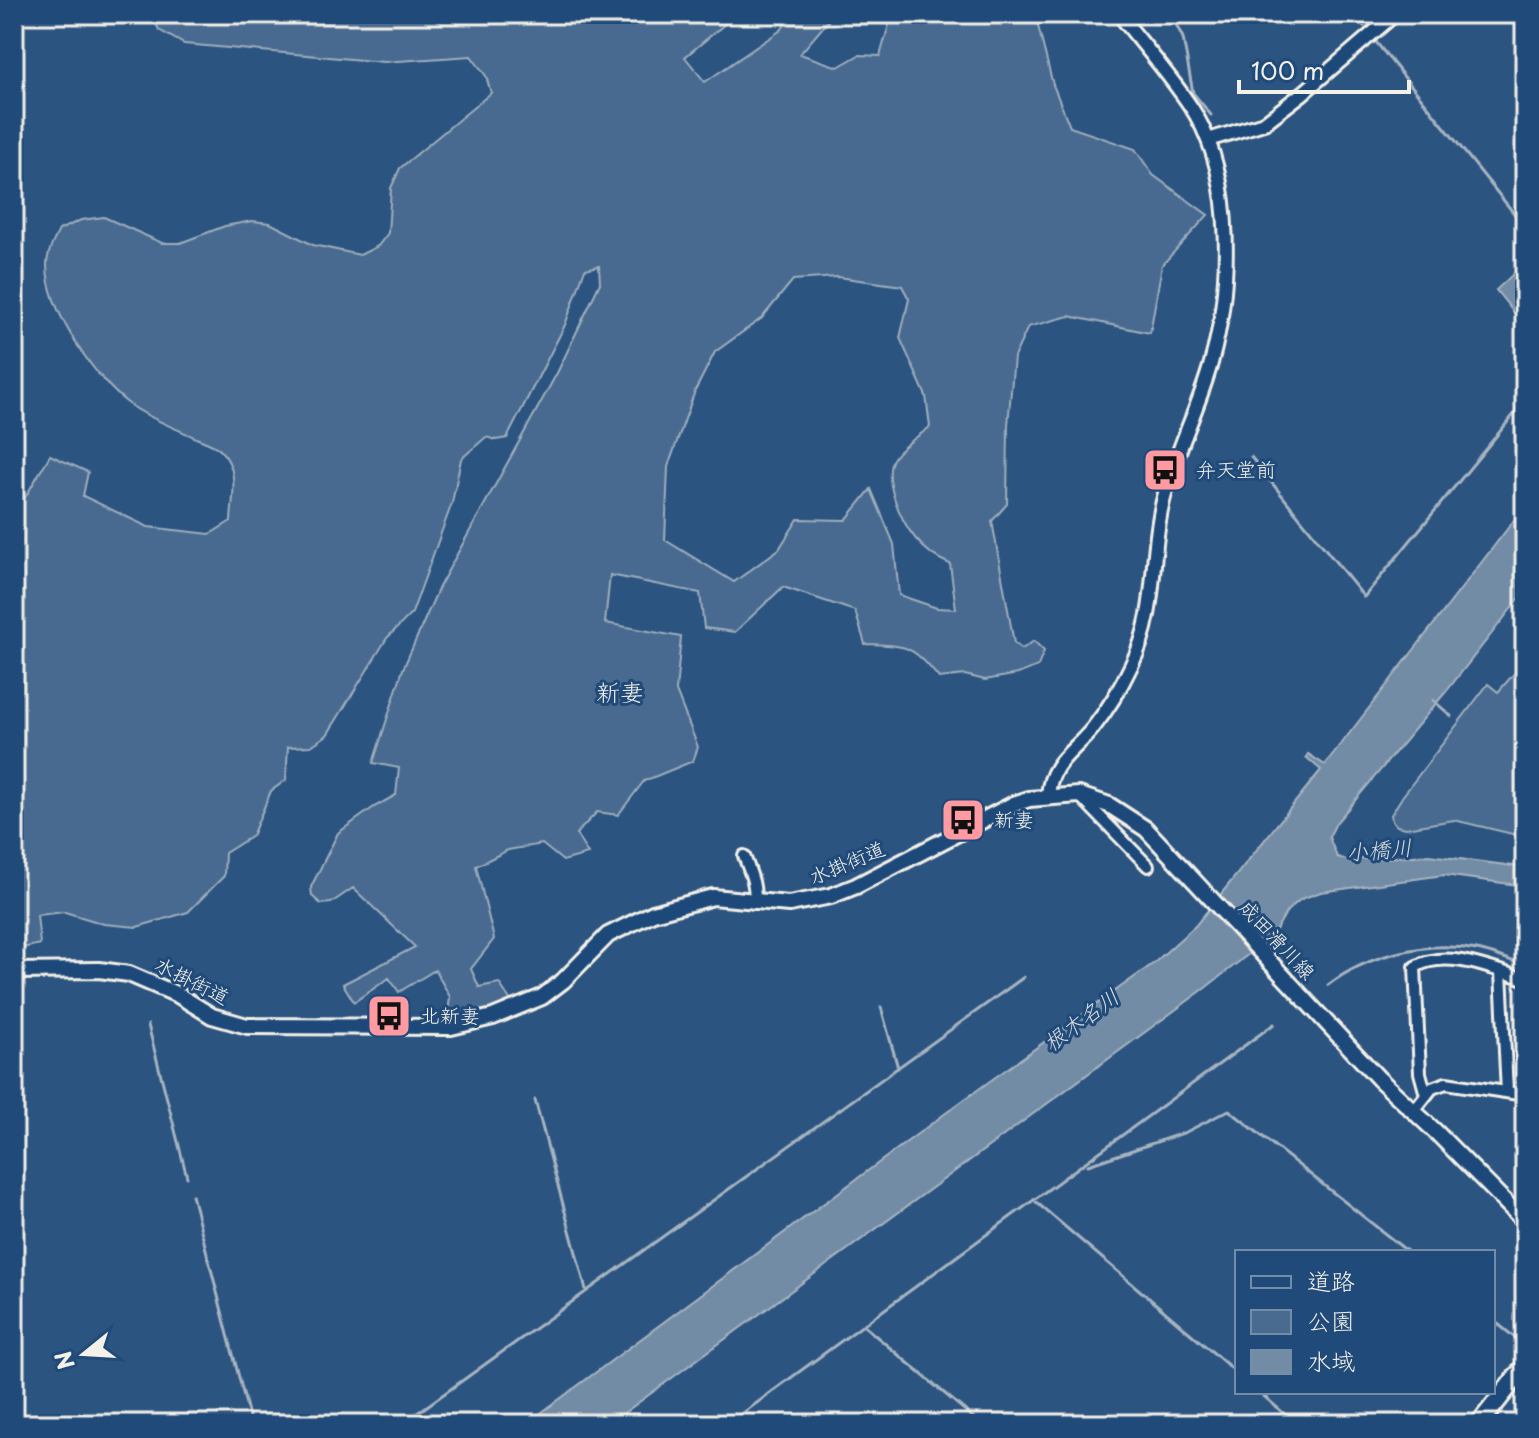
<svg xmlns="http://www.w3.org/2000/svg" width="1539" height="1438" viewBox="0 0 1539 1438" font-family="'Playpen Sans','Klee One',sans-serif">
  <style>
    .green { fill: #496b90; stroke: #9eaebc; stroke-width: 2; fill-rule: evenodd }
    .water { fill: #738ca6; stroke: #a7b4c0; stroke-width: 2 }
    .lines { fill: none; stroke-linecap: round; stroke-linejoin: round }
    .stream { stroke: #a7b4c0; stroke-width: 3 }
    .minor-casing { stroke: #f4f1e8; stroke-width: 16 }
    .tertiary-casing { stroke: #f4f1e8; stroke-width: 18 }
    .secondary-casing { stroke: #f4f1e8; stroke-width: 20 }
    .trunk-casing { stroke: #f4f1e8; stroke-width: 22 }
    .minor { stroke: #1f4a7a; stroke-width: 10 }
    .tertiary { stroke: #1f4a7a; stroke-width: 12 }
    .secondary { stroke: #1f4a7a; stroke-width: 14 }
    .trunk { stroke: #1f4a7a; stroke-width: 16 }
    .labels { text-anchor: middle; stroke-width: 6; stroke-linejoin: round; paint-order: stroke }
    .poi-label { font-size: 20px; fill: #f4f1e8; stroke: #1f4a7a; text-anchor: start }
    .street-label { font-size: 20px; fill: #f4f1e8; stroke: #1f4a7a }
    .water-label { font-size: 22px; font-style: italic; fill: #dadddb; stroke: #1f4a7a }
    .quarter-label { font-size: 24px; fill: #f4f1e8; stroke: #1f4a7a }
  </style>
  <rect width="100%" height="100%" fill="#2c5481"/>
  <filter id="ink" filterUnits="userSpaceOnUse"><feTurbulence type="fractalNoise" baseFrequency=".0125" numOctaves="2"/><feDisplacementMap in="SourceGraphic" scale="16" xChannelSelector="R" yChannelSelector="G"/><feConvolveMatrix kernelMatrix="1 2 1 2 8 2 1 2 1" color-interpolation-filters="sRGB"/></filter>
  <g filter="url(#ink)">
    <g class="green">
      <path d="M155,14H737L685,57L705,82L781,30L793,14H834L800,54L838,67L859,55L880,56L892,14H949L952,20L965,21L967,14H1035L1053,85L1070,127L1135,149L1153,175L1208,215L1162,265L1150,333L1069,316L1028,327L1014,357L1008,425L1007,504L992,521L1014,643L1022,649L1034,641L1044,651L1038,666L1018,674L985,680L965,675L939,678C911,644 908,646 865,644L855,611L783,587L735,632L704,628L700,593L610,575L605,623L681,637L676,691L698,747L693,761L644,781L618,815L597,812L576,834L588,854L563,861L542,844L508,850L476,866L494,939L471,969L479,987L499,983L513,1004L447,1020L450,997L435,970L399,992L389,978L354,1002L343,984L415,947L353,888L331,903L321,904L312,896L311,887L338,833L374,807L396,795L399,768L373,763L403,669L439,587L557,373L600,283L599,266L585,269L565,325L507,438L496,440L486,437L461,459L452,503L412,613L387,638L327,735L311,746L288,747L286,780L271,791L252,836L225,853L224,876L188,912L137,927L104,924L65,912L37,915L40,944L14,950V499L23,501L50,455L88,472L83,496L148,527L210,534L231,521C232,497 240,470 221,451C215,444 202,441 194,437C173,427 148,418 129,404C94,378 47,309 47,265C47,253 54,240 59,230L81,220L104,217L162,243H180L225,226L252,221L270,223L313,245L360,255L378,246L388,233L391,188L400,168L491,93L486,76L471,56L384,62L184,44L159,30L153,17ZM838,277L902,286L909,299L900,338L926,396L930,427C919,436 903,445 895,456C880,475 901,521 915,538C924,549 937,559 950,564L956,609L937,608L899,595L894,544L871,489L846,520L798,519L779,549L734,582L665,540L668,467L695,391L715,352L762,318L793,280Z"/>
      <path d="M1525,661V837L1454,820L1406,828L1397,826L1392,821L1391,815L1402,797L1488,684L1498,692Z"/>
    </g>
    <g class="water">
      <path d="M1525,263V314L1519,319L1496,290Z"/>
      <path d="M1525,506V591L1449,688L1336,823L1329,837L1337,857L1347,860L1429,855L1521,867L1525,869V886L1444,875L1321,892L1301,899L1287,911L1273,935L1204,989L609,1424H526L958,1104L1154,963L1196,925L1321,770L1306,757L1308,754L1325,765Z"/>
    </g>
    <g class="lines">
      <g class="stream">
        <path d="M1171,14L1183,38L1193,93L1211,115"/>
        <path d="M1354,14L1364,26"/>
        <path d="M1376,42L1525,227"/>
        <path d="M14,190L19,194"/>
        <path d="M1251,457L1364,597L1525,401"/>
        <path d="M1433,700L1451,716"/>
        <path d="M1328,985C1367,955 1427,940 1477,950C1493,953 1509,960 1525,966"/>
        <path d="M881,1007L898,1068"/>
        <path d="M148,1025L187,1177"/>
        <path d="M535,1100L586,1290"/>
        <path d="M1088,1165L1186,1132L1229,1110L1408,1252"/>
        <path d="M192,1195L251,1424"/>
        <path d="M1036,1202L1237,1373"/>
        <path d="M1493,1320L1519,1341"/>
        <path d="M864,1326L981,1424"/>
        <path d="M1259,1392L1296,1424"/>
        <path d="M402,1424L1024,977"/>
        <path d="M728,1424L1274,1024"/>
      </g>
      <g class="minor-casing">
        <g id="minor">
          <path d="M1080,796L1148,866"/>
          <path d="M744,856C750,872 757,886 754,903"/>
          <path d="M1501,972L1507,1092"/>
          <path d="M1426,1095L1420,1073L1415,967C1447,948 1494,970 1525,979"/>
          <path d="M1413,1112L1432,1088L1446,1083L1525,1095"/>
          <path d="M1519,1424L1525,1420"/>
        </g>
      </g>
      <g class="tertiary-casing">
        <g id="tertiary">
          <path d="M1208,140L1264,123L1303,93L1395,14"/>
          <path d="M1048,795C1051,761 1073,753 1093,728C1108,709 1121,687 1131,666C1159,611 1149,557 1163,501C1175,453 1198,410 1211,363C1231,291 1235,182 1196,115C1177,83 1143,45 1119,14"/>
        </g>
      </g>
      <g class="secondary-casing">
        <path id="secondary" d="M14,971L99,970L129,974L178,995L212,1016L247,1026L451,1027L493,1017L542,997L563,981L608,935L653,913L713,897L789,904L831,896L856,886L1014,804L1029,799L1079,795L1109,805L1146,829L1379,1079L1436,1132L1525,1222"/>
      </g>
      <g class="trunk-casing">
        <path id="trunk" d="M1479,1424L1525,1366"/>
      </g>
      <use href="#minor" class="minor"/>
      <use href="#tertiary" class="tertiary"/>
      <use href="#secondary" class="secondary"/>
      <use href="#trunk" class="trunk"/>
    </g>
  </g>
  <defs>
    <g id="bus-square" transform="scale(2.3)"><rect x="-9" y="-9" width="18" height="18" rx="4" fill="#ff9aa2" stroke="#1f4a7a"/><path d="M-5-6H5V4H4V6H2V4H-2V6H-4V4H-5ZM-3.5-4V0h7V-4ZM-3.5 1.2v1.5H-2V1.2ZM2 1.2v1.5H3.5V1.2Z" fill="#111"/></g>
  </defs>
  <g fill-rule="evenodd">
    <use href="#bus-square" x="1165" y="470"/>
    <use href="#bus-square" x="963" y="820"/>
    <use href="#bus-square" x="389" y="1016"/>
  </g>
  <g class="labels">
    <g class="poi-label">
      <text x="1196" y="477">弁天堂前</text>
      <text x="994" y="827">新妻</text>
      <text x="420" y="1023">北新妻</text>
    </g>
    <g class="street-label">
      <text transform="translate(847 863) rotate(-23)" y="7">水掛街道</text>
      <text transform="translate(1277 940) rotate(47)" y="7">成田滑川線</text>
      <text transform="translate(192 981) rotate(27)" y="7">水掛街道</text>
    </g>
    <g class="water-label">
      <text transform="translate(1379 850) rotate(-5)" y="8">小橋川</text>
      <text transform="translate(1081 1020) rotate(-37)" y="8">根木名川</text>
    </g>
    <g class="quarter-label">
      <text x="620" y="701">新妻</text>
    </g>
  </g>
  <rect width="1539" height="1438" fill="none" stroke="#1f4a7a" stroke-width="48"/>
  <rect x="24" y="24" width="1491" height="1390" fill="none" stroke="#f4f1e8" stroke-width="3" filter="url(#ink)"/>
  <rect x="1235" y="1250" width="260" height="144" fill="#1f4a7a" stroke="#748da6" stroke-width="2"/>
  <rect x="1251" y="1276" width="40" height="12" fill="#1f4a7a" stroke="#748da6" stroke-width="2"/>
  <text x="1307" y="1290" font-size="24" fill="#f4f1e8">道路</text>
  <rect x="1251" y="1310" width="40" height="24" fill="#496b90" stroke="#748da6" stroke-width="2"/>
  <text x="1307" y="1330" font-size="24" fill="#f4f1e8">公園</text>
  <rect x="1251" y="1350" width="40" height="24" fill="#738ca6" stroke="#748da6" stroke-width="2"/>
  <text x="1307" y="1370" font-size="24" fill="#f4f1e8">水域</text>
  <g transform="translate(84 1354) rotate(252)" stroke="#1f4a7a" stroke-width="6" paint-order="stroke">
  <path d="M0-6L14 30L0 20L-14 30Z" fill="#f4f1e8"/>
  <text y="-12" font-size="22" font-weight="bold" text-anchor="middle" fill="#f4f1e8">N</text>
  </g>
  <path d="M1239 80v12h170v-12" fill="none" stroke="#f4f1e8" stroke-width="4"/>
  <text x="1251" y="80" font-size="24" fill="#f4f1e8" stroke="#1f4a7a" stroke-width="6" paint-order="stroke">100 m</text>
</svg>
